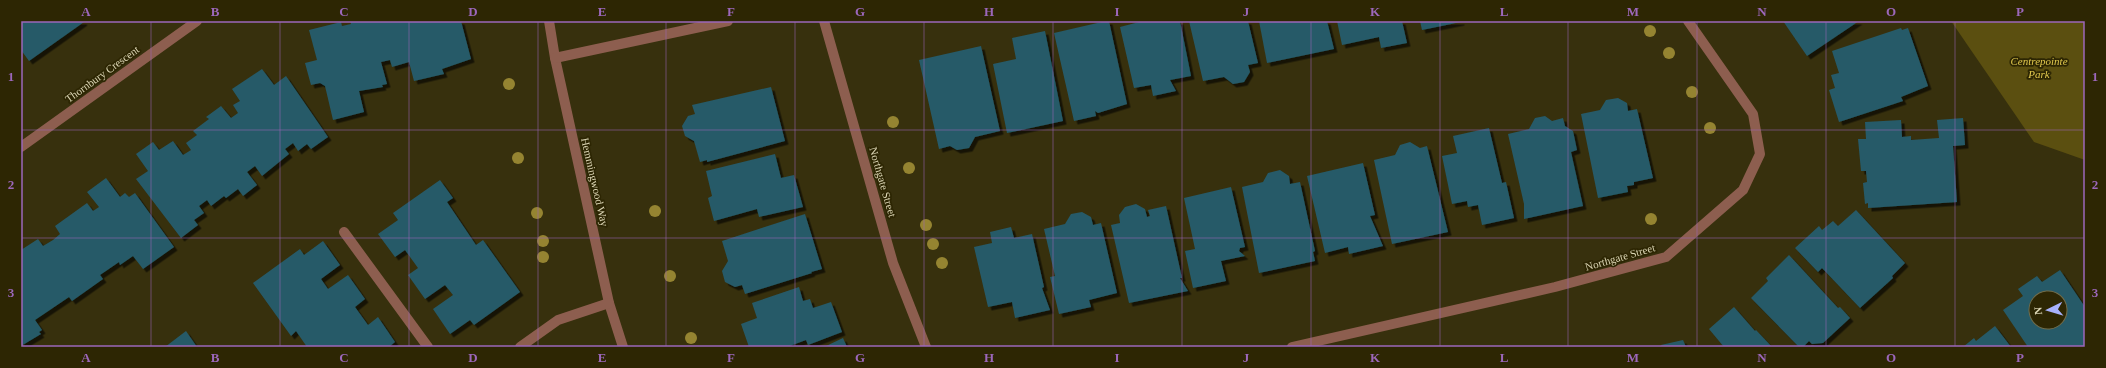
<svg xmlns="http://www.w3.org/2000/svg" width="2106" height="368" viewBox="0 0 2106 368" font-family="Georgia,serif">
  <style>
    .green { fill: #5b4f10 }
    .building { fill: #265a68; fill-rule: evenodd; filter: url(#shadow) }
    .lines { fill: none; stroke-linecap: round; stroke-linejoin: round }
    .minor { stroke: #8d5e4f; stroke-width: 10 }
    .tree { fill: #958431 }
    .grid { fill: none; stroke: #9c67bb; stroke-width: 1; stroke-opacity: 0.55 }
    .labels { text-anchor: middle; stroke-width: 3.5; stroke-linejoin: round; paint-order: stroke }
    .park-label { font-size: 11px; font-style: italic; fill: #e2c94e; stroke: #2d2603 }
    .street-label { font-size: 11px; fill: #dad4b3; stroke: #2d2603 }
    .neatline { fill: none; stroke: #9c67bb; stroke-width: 1.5 }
    .grid-label { font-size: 13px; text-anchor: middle; font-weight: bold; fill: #9c67bb }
  </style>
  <defs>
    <filter id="shadow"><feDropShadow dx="3.5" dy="3.5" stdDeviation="0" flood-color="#0009"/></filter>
  </defs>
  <rect width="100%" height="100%" fill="#37300d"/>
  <path class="green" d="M1951,21H2085V160L2034,142Z"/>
  <g class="building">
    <path d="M21,21H83L84,22L29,61L21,50Z"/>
    <path d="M350,21H461L471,59L442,69L444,74L414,81L409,62L392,67L390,60L381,62L387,84L382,85L383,87L359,91L364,112L333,120L325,86L320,83L311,85L305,63L317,60L309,30L341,22L342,26L351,24Z"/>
    <path d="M1106,21H1109L1127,104L1098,113L1095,111L1096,116L1074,121L1054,33Z"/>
    <path d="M1143,21H1180L1191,76L1170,80L1176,91L1153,96L1151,85L1134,88L1120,27Z"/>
    <path d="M1189,21H1248L1258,63L1248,65L1250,72L1244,82L1233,84L1224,77L1203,81Z"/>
    <path d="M1259,21H1327L1334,49L1267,63Z"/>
    <path d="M1337,21H1402L1407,43L1381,48L1379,37L1342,45Z"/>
    <path d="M1420,21H1461V22L1422,30Z"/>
    <path d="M1783,21H1859L1807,56Z"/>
    <path d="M1901,28L1902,30L1908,28L1928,86L1901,97L1903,101L1839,122L1829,90L1835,88L1831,75L1839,73L1832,51Z"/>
    <path d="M1045,31L1063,121L1007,133L993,64L1016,59L1012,38Z"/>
    <path d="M981,46L1000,131L975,137L969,148L957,150L950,146L939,149L919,60Z"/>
    <path d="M262,69L274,85L286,76L328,137L311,149L307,144L298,151L293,143L285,149L289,154L262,176L255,166L247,172L257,185L243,196L238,189L226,198L224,196L211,206L207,200L199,206L204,213L194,220L198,225L181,238L136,179L148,171L136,154L153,142L159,150L173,141L183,155L191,150L186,143L197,135L193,131L209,119L206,117L221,106L231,118L238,113L233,105L240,101L232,89Z"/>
    <path d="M771,87L785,141L707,162V160L700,162L694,141L685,136L682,126L688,116L695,114L692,105Z"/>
    <path d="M1618,98L1627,103L1628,111L1637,109L1653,178L1634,182V185L1627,186L1628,192L1598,198L1581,114L1600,110L1606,100Z"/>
    <path d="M1545,116L1552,121L1563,118L1565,126L1573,131L1577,150L1571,152L1583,206L1524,219V204L1508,134L1529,129L1535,118Z"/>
    <path d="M1963,118L1965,145L1953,146L1957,202L1868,208V203L1865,204L1863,183L1867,182L1866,171H1861L1858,139H1866L1865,122L1901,120L1902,137L1911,136V140L1939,138L1937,120Z"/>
    <path d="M1489,128L1502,183L1506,182L1514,218L1482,225L1478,205L1468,207L1467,201L1452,204L1442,156L1457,153L1453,136Z"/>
    <path d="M1410,142L1420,148L1427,146L1448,232L1392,244L1374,160L1395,155L1400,145Z"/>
    <path d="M775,154L781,178L794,175L803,207L759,217L757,209L714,221L708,198L712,196L706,171Z"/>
    <path d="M1363,163L1375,215L1370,216L1383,246L1349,254L1348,247L1325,253L1307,176Z"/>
    <path d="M1280,170L1289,176L1290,184L1300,182L1315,251L1313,252L1315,261L1259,273L1242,187L1263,182L1268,173Z"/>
    <path d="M106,178L120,197L125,193L129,197L135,193L174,247L143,269L133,256L120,265L119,262L100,275L103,279L72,301L69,297L35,320L42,330L39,332L41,334L21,346V250L38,239L43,246L53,240L60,234L55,226L87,203L93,211L99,207L87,192Z"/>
    <path d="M440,180L453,198L447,202L476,245L483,240L520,292L474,325L470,320L450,334L433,309L453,295L445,285L425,299L408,275L418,268L405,250L395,257L378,234L398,220L393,213Z"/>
    <path d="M1231,187L1245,247L1240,248L1239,251L1245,256L1221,261L1226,281L1193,288L1185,251L1195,249L1184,198Z"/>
    <path d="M1136,204L1145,209L1147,217L1150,216L1148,210L1166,206L1182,278H1180L1188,291L1129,303L1111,225L1120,223L1119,215L1125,207Z"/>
    <path d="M1856,210L1905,263L1892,276L1893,278L1860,308L1822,268L1818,272L1795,248L1819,226L1822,230L1833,221L1838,226Z"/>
    <path d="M1082,212L1091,217L1093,225L1101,223L1117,293L1089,300L1091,307L1059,314L1050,277L1055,276L1044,229L1065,224L1071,214Z"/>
    <path d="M805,214L822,269L811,272L812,273L745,294L742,285L735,287L725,282L722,271L728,261L722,241Z"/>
    <path d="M1011,227L1014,238L1032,234L1044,287L1042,288L1050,310L1015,318L1012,302L988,307L974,247L992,243L990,232Z"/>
    <path d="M323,241L340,265L321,279L328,289L348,275L365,299L355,307L368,325L378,317L395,342L389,347H307L296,331L291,336L253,283L300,249L304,255Z"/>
    <path d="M1789,255L1838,308L1840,307L1850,318L1823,343L1812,344L1809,341L1803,347H1799L1751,298L1768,281L1766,278Z"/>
    <path d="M2060,270L2085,307V347H2028L2003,310L2023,296L2018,289L2037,276L2042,282ZM2036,298H2060V322H2036Z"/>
    <path d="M799,287L803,301L810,299L813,308L831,302L842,332L808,345L806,340L787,347H749L741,324L757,318L752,303Z"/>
    <path d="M1734,307L1755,331L1756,330L1772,347H1724L1709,329Z"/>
    <path d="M1995,326L2011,347H1963L1974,338L1976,341Z"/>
    <path d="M186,331L197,347H165Z"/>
    <path d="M843,338L847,347H824Z"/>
    <path d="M1683,340L1686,347H1662L1661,345Z"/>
  </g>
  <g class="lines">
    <g class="minor">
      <path d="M549,21L555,58L609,303L623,347"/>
      <path d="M824,21L893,263L926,347"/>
      <path d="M555,58L728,21"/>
      <path d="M21,147L197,21"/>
      <path d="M344,232L428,347"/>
      <path d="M520,347L558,320L609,303"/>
      <path d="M1292,347L1555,287L1666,257L1743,190L1760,154L1753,114L1688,21"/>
    </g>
  </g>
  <g class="tree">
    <circle cx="1650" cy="31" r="6"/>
    <circle cx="1669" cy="53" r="6"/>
    <circle cx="509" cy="84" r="6"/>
    <circle cx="1692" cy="92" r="6"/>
    <circle cx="893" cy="122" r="6"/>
    <circle cx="1710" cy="128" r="6"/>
    <circle cx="518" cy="158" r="6"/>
    <circle cx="909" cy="168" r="6"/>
    <circle cx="655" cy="211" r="6"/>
    <circle cx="537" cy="213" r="6"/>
    <circle cx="1651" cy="219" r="6"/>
    <circle cx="926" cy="225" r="6"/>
    <circle cx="543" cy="241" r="6"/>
    <circle cx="933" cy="244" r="6"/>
    <circle cx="543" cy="257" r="6"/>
    <circle cx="942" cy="263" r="6"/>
    <circle cx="670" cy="276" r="6"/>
    <circle cx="691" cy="338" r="6"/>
  </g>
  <path class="grid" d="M151,21V347M280,21V347M409,21V347M538,21V347M666,21V347M795,21V347M924,21V347M1053,21V347M1182,21V347M1311,21V347M1440,21V347M1568,21V347M1697,21V347M1826,21V347M1955,21V347M21,130H2085M21,238H2085"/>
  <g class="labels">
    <g class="park-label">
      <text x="2039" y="65">Centrepointe<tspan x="2039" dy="13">Park</tspan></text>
    </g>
    <g class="street-label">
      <text transform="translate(102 74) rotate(-36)" y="4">Thornbury Crescent</text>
      <text transform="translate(595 182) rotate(77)" y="4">Hemmingwood Way</text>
      <text transform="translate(883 182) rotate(74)" y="4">Northgate Street</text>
      <text transform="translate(1620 257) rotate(-16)" y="4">Northgate Street</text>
    </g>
  </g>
  <rect width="2106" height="368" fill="none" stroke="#2d2603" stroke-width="44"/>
  <g transform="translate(2048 310) rotate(265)"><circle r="19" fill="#2d2603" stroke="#726c49"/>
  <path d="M0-3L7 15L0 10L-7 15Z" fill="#a7b1fc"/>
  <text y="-6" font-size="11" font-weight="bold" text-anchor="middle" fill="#dad4b3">N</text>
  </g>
  <rect x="22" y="22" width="2062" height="324" class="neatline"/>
  <g class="grid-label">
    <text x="86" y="16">A</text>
    <text x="215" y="16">B</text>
    <text x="344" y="16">C</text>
    <text x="473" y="16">D</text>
    <text x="602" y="16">E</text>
    <text x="731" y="16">F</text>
    <text x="860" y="16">G</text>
    <text x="989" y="16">H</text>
    <text x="1117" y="16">I</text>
    <text x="1246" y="16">J</text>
    <text x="1375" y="16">K</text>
    <text x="1504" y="16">L</text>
    <text x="1633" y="16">M</text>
    <text x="1762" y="16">N</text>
    <text x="1891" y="16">O</text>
    <text x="2020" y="16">P</text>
    <text x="11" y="81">1</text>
    <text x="2095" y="81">1</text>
    <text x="11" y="189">2</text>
    <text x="2095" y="189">2</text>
    <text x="11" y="297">3</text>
    <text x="2095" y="297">3</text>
    <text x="86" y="362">A</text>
    <text x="215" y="362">B</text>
    <text x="344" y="362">C</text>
    <text x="473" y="362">D</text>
    <text x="602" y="362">E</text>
    <text x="731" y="362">F</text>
    <text x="860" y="362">G</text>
    <text x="989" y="362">H</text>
    <text x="1117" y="362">I</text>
    <text x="1246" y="362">J</text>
    <text x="1375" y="362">K</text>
    <text x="1504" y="362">L</text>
    <text x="1633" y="362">M</text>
    <text x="1762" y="362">N</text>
    <text x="1891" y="362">O</text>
    <text x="2020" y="362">P</text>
  </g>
</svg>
